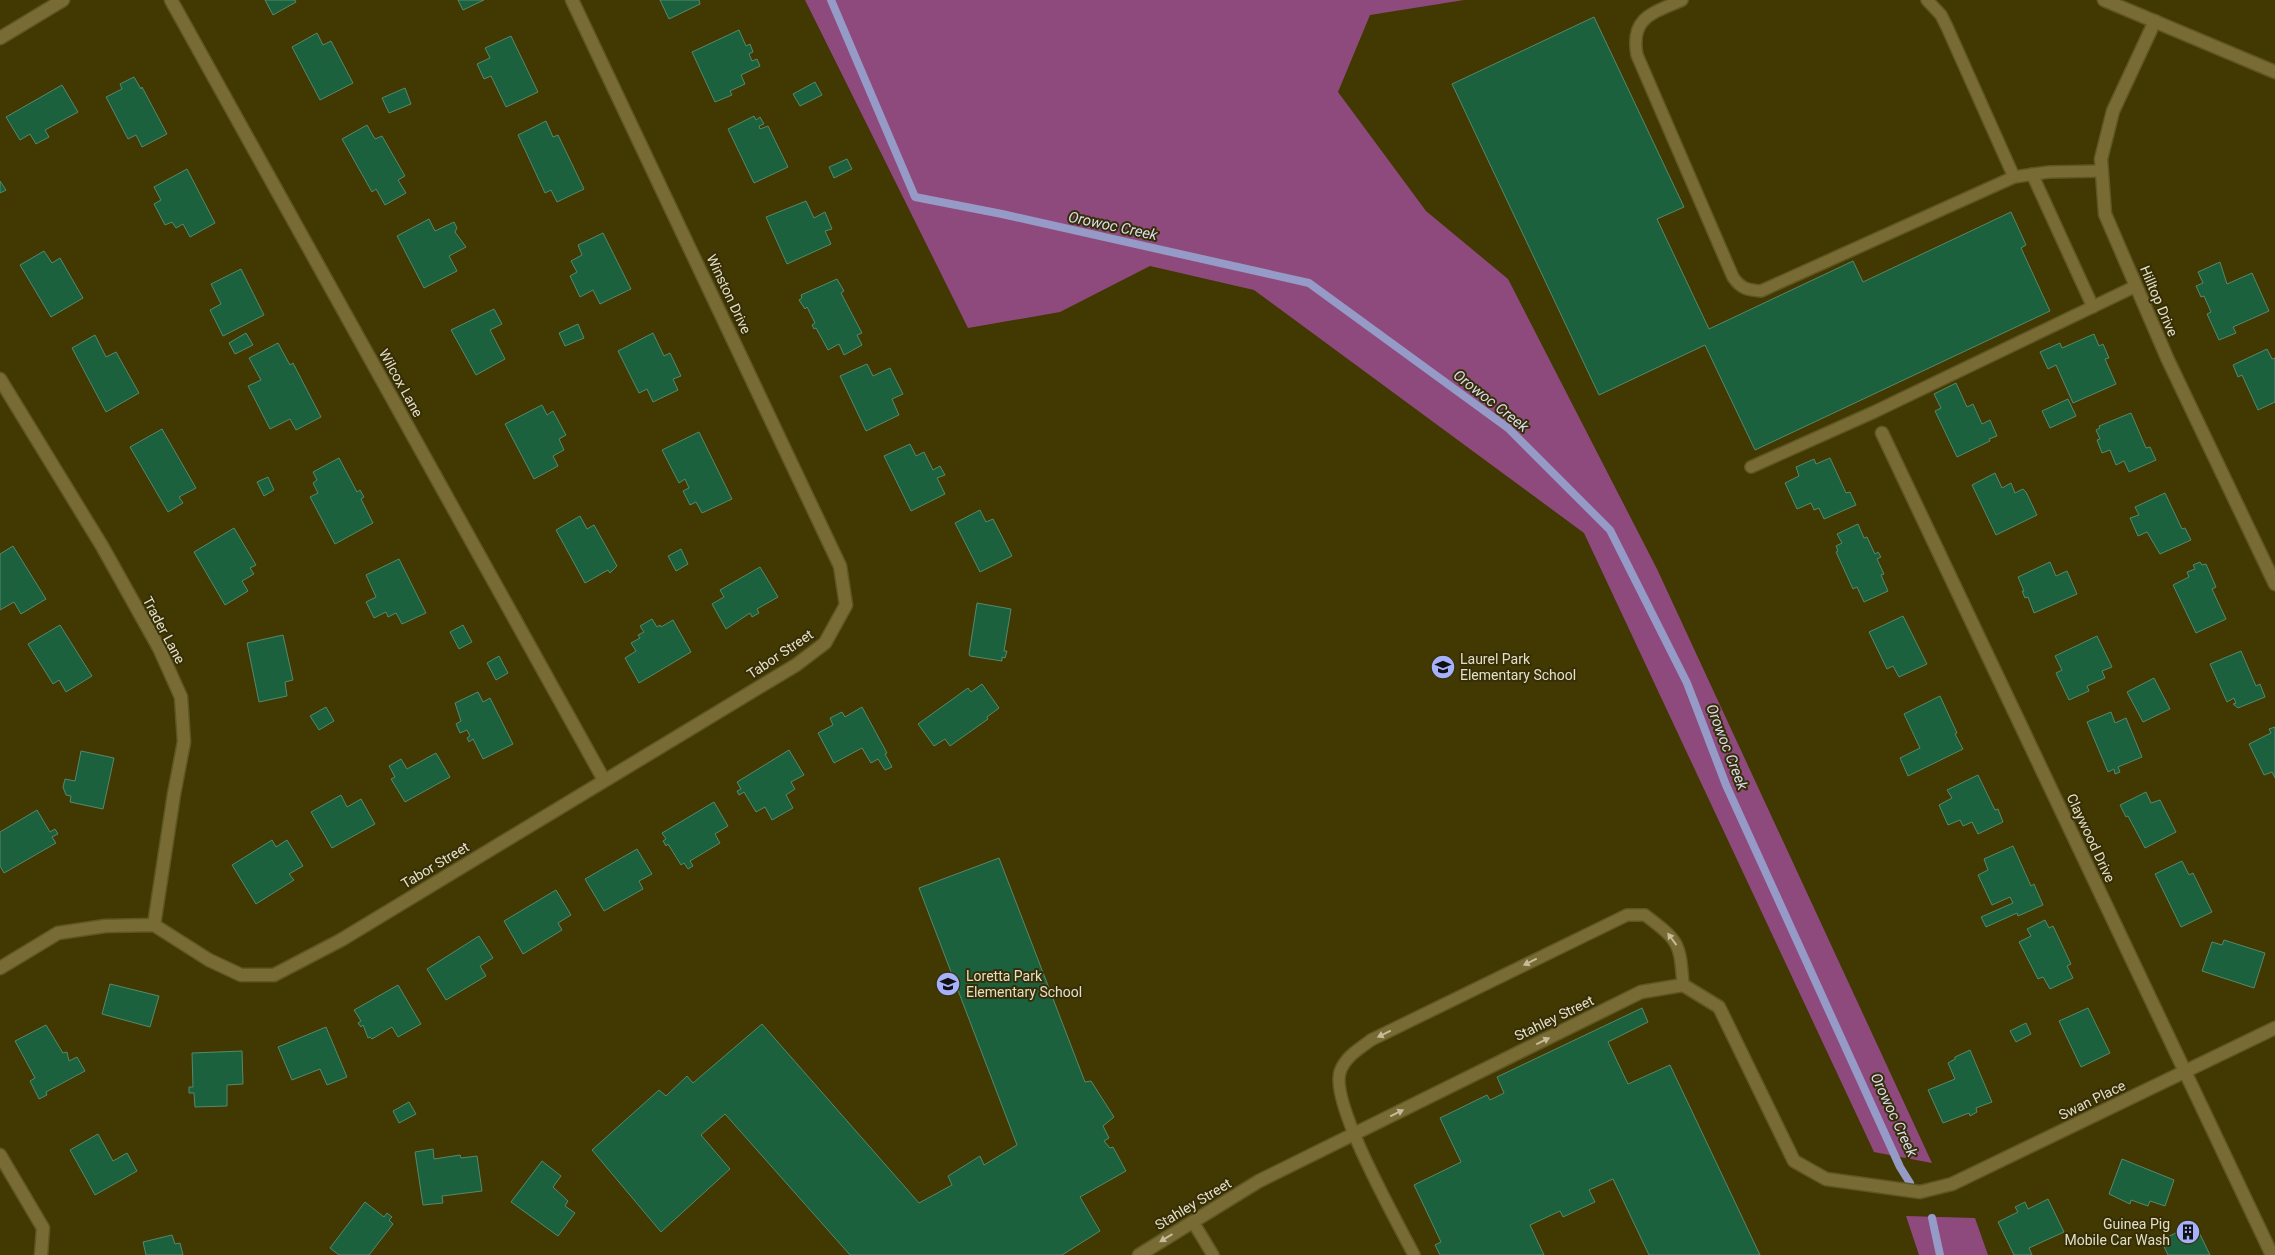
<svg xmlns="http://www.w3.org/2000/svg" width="2275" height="1255" viewBox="0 0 2275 1255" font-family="Roboto,sans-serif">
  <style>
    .forest { fill: #8e4a7d }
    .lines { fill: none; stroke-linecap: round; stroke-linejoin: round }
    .stream { stroke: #959ac6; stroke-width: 8 }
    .building { fill: #1c613e; stroke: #57886b }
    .service-casing { stroke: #5f5624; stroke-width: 14 }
    .minor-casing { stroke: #5f5624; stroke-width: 15 }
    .tertiary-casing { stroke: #5f5624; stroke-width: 15 }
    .service { stroke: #786c34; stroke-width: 11 }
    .minor { stroke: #786c34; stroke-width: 12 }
    .tertiary { stroke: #786c34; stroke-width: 12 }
    .oneway { fill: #c4bc9a }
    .labels { text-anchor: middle; stroke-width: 4; stroke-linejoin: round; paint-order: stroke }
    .street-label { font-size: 14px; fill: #e4dfc5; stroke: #362e07 }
    .poi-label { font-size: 14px; fill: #e4dfc5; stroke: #362e07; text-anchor: start }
    .water-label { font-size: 15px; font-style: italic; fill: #d8dcf1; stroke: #362e07 }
  </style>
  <rect width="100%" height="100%" fill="#423801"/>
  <g class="forest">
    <path d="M805,0H1464L1370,15L1338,92L1426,211L1508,279L1657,569L1932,1163L1874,1152L1584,533L1254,290L1150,266L1060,312L968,328Z"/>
    <path d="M1906,1216L1975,1218L1988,1255H1919Z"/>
  </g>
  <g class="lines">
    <g class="stream">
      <path d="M831,0L915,197L1002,214L1309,283L1508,428L1610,530L1687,683L1726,785L1900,1167L1910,1183"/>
      <path d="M1932,1218L1940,1255"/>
    </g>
  </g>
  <g class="building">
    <path d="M265,0H295L296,2L273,15Z"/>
    <path d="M458,0H484L463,10Z"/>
    <path d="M660,0H699L700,4L669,19Z"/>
    <path d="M1594,17L1684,207L1657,219L1709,329L1853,261L1863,282L2011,212L2026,245L2021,248L2050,311L1755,450L1705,345L1599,395L1452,84Z"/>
    <path d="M739,30L746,46L750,44L753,52L749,54L752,61L757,59L760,66L741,75L745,84L730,91L732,95L715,102L692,52Z"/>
    <path d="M317,33L323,45L331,41L353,83L320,100L292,47Z"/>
    <path d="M511,36L538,92L506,107L491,76L484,79L477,64L490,58L485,48Z"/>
    <path d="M134,77L141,89L142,87L167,134L142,147L136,135L128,139L106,97L122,89L120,84Z"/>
    <path d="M815,82L822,95L800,106L793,94Z"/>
    <path d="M62,85L78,112L45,130L49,137L36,144L30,134L20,140L6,117Z"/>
    <path d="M405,88L411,104L389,113L382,98Z"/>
    <path d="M754,116L756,120L760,117L764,124L759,126L760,129L768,126L788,167L754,183L728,129Z"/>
    <path d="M546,121L553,137L558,135L584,189L557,202L551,190L545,193L518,135Z"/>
    <path d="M367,125L375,139L382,136L405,176L398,180L406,193L385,205L376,189L372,192L342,139Z"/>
    <path d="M847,159L852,169L834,178L829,167Z"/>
    <path d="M187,169L215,223L190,237L183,224L176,228L172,222L165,225L154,204L161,200L154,187Z"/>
    <path d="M0,181L6,190L0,193Z"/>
    <path d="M806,201L814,218L825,212L832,229L825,231L831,244L787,264L766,217Z"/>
    <path d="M429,219L435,231L454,222L457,228L455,232L466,247L449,256L457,271L424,288L397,236Z"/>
    <path d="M603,233L631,289L600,304L593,290L580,297L570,276L577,272L571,261L582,255L578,245Z"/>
    <path d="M44,251L52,263L60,258L83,298L51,317L20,265Z"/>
    <path d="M2220,262L2227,284L2252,273L2269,311L2233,327L2236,333L2219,340L2207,314L2211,312L2204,296L2201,297L2196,286L2203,283L2198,272Z"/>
    <path d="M241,269L264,315L223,336L210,310L221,304L211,284Z"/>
    <path d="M837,279L844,291L841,293L862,333L857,335L862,345L844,355L839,344L828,350L816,328L814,329L812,325L815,323L807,307L805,309L799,300L802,298L801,295Z"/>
    <path d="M494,309L502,324L490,330L505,359L476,375L451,330Z"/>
    <path d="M578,324L584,338L565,346L559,333Z"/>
    <path d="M246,333L253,345L235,354L229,343Z"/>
    <path d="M653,333L664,356L670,353L681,376L673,379L678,390L653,402L647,389L639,393L618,351Z"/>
    <path d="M2094,334L2099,346L2103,344L2109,358L2105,359L2116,384L2073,403L2056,365L2048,369L2040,352L2060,343L2062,348Z"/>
    <path d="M95,335L106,357L116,352L139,393L106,412L72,348Z"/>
    <path d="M278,343L290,365L293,363L321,417L296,430L290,419L270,429L248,386L261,380L249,358Z"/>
    <path d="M2267,349L2272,359L2275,358V402L2258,410L2242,375L2238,377L2233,365Z"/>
    <path d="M867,364L873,376L890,368L903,394L892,399L899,415L866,431L840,376Z"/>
    <path d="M1956,383L1967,407L1973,404L1982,424L1990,420L1997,436L1989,439L1990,441L1957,457L1935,411L1941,408L1934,394Z"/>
    <path d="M2068,399L2076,416L2050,428L2042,411Z"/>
    <path d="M542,405L547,415L553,411L566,435L559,439L564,450L553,456L558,466L534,479L505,424Z"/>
    <path d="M2131,413L2146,448L2150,447L2156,460L2129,472L2124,461L2116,465L2110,450L2102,453L2097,440L2100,439L2096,430L2100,428L2099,426Z"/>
    <path d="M162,429L196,488L179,497L183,503L168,512L130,447Z"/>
    <path d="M699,432L732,499L702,513L696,502L690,505L683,491L689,488L685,479L679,483L662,450Z"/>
    <path d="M910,444L916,456L924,452L933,470L940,466L945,475L937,478L945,494L911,511L884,456Z"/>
    <path d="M339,458L357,492L360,490L364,497L361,499L373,523L335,544L310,497L318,493L313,483L317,480L313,472Z"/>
    <path d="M1830,458L1846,493L1850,492L1856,505L1824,519L1819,508L1814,510L1811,503L1797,509L1785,483L1799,476L1796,467L1814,459L1816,464Z"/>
    <path d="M1995,473L2002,488L2011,483L2015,493L2023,489L2026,492L2037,515L1996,535L1972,485Z"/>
    <path d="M268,477L274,490L264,496L257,482Z"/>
    <path d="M2165,493L2182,529L2185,528L2191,540L2160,554L2147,532L2138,536L2130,518L2139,515L2135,507Z"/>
    <path d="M980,510L986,522L993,519L1012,556L980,572L955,523Z"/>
    <path d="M580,516L587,529L594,525L617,566L610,573L608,570L585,583L556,530Z"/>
    <path d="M1858,524L1864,538L1867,537L1875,554L1878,552L1881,557L1877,559L1884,574L1881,575L1888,591L1864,602L1857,587L1853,589L1836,552L1838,551L1836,546L1842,543L1837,534Z"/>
    <path d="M234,528L256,565L250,568L254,574L242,581L248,591L225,605L194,552Z"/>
    <path d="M13,546L46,599L21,614L14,602L0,610V554Z"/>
    <path d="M681,549L688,564L676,571L668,556Z"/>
    <path d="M399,559L426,613L402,624L396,613L388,617L386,612L374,618L366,602L376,597L366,575Z"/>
    <path d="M2050,562L2056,576L2067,571L2077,594L2034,613L2028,597L2025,598L2022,591H2024L2018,577Z"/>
    <path d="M2200,562L2202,565L2206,564L2216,587L2212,589L2226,619L2196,633L2173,585L2189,577L2187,572L2195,569L2193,565Z"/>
    <path d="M760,567L778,597L757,609L759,613L752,617L750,613L726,629L712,604L724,597L720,590Z"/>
    <path d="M977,603L1011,609L1004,651H1007L1005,658L1002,657V661L970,656L969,654Z"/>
    <path d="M1903,616L1927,664L1899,677L1893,666L1887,669L1869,632Z"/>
    <path d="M652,619L657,627L660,625L661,627L673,620L691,652L639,683L625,658L636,651L631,643L640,638L638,635L644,632L640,626Z"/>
    <path d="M60,625L92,676L66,692L59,680L53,684L28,644Z"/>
    <path d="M463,625L472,642L459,649L450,632Z"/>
    <path d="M283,635L293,680L285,682L287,696L259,702L247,643Z"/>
    <path d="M2097,636L2112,667L2102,671L2105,678L2087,686L2089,691L2069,700L2056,673L2062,670L2055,656Z"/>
    <path d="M2241,651L2256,686L2260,684L2265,697L2238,708L2233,704L2236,703L2234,698L2227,702L2210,664Z"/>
    <path d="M499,656L508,673L496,680L487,663Z"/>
    <path d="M2154,678L2170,709L2143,722L2127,692Z"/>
    <path d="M982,684L999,708L987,717L988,719L950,746L945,739L934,746L918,724L968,688L971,692Z"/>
    <path d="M478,692L483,702L490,698L513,744L483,759L473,739L469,742L467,738L470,736L467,730L460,733L456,724L461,721L455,703Z"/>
    <path d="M1940,696L1957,733L1955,734L1963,749L1908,776L1900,758L1920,748L1904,714Z"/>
    <path d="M326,707L334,721L319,730L310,716Z"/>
    <path d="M862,707L887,753L885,754L892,767L885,770L878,759L871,763L862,748L834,763L818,733L833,725L830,718L842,712L845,717Z"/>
    <path d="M2111,712L2115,723L2126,718L2142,757L2118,767L2120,772L2115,774L2114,769L2108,772L2087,722Z"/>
    <path d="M2275,727V778L2272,772L2264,775L2249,744L2271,733L2269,729Z"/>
    <path d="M789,750L804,775L791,782L795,789L786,795L793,808L772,820L765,807L756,812L744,792L739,795L737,791L741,789L737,782Z"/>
    <path d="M81,751L114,758L103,809L70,802L71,796L66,795L63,787L65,779L75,781Z"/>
    <path d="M436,753L450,777L405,802L391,779L395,777L389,766L401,759L407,769Z"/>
    <path d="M1978,775L1995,810L1998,809L2003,822L1978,834L1972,822L1963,826L1960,820L1948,825L1939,805L1952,798L1947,790Z"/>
    <path d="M2146,792L2151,803L2160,800L2176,832L2145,848L2128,816L2126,817L2120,805Z"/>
    <path d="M341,795L347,807L361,799L375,824L332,848L311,812Z"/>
    <path d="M714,802L728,826L715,834L720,843L690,861L693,866L688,869L684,863L681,865L668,844L666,846L663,841L666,839L662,833Z"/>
    <path d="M37,810L50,832L55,829L58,834L52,837L56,843L4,873L0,866V832Z"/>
    <path d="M272,840L276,847L287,840L303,866L289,874L294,880L256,904L232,865Z"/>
    <path d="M2013,846L2031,886L2034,884L2043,905L2018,916L2017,913L1986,927L1981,917L2013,903L2010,897L1992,905L1978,875L1988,870L1984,859Z"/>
    <path d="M637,849L652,874L639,881L643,889L604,911L585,879Z"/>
    <path d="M999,858L1085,1082L1091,1081L1114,1117L1103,1126L1109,1138L1104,1141L1110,1148L1113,1147L1126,1171L1080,1197L1100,1231L1062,1255H850L725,1114L701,1135L730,1169L661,1232L592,1150L659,1090L666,1096L687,1076L693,1083L762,1024L919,1203L952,1185L948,1176L980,1156L984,1165L1017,1145L919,888Z"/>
    <path d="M2182,861L2189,875L2193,873L2212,912L2181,927L2155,874Z"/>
    <path d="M556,890L571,915L558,923L562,930L523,954L504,921Z"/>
    <path d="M2045,920L2049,928L2053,926L2071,964L2067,966L2073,978L2050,989L2043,977L2038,979L2019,942L2031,936L2027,929Z"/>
    <path d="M479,936L493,958L480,966L486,976L446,1000L427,969Z"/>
    <path d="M2224,940L2265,953L2254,988L2202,971L2212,942L2222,945Z"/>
    <path d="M110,984L159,996L150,1027L102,1014Z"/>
    <path d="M398,985L421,1024L398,1037L392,1027L372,1039L370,1037L368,1038L363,1025L361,1027L358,1023L361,1021L354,1010Z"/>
    <path d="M1642,1008L1648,1022L1608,1042L1628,1084L1670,1065L1760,1255H1649L1613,1179L1589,1190L1595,1202L1563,1217L1560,1211L1530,1225L1544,1255H1440L1435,1245L1441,1242L1414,1185L1461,1162L1440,1118L1487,1095L1490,1100L1504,1093L1497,1077Z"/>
    <path d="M2088,1008L2110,1053L2081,1067L2059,1021Z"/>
    <path d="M2026,1023L2031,1034L2016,1042L2010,1031Z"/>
    <path d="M46,1025L63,1053L67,1052L69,1061L77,1057L85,1071L46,1092L47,1095L39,1099L30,1081L35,1078L15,1041Z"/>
    <path d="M326,1027L347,1077L327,1085L320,1069L292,1080L278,1047Z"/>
    <path d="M1970,1050L1992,1102L1976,1108L1977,1112L1970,1116L1969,1113L1943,1123L1928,1090L1955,1079L1948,1063L1955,1059V1057Z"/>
    <path d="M242,1051L243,1084L227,1085V1106L195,1107L194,1093H189V1087H193L192,1053Z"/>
    <path d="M409,1102L416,1114L399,1123L393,1111Z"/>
    <path d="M98,1134L113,1161L127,1153L137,1171L95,1195L70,1150Z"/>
    <path d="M433,1149L434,1159L460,1155L461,1158L477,1156L482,1191L442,1196L443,1203L423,1205L415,1152Z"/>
    <path d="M2122,1159L2174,1180L2165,1206L2150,1201L2148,1206L2131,1200L2130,1204L2109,1194Z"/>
    <path d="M542,1161L561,1176L553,1187L568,1201L565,1206L575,1213L558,1236L511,1202Z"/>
    <path d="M2048,1199L2064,1232L2029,1248L2032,1255H2014L1998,1222L2018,1212L2015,1207L2025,1202L2028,1209Z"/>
    <path d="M365,1202L384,1217L387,1213L392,1217L389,1220L393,1224L369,1255H339L330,1248Z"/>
    <path d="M2195,1224L2210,1255H2168L2161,1240Z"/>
    <path d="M172,1235L175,1244L180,1243L183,1255H146L143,1242Z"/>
  </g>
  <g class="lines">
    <g class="service-casing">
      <g id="service">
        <path d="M1682,0C1653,13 1630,17 1637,55L1733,277C1741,289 1748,290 1761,291L2014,177L2049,172L2102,171"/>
        <path d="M1927,0L1941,15L1947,27L2014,177"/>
        <path d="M2032,174L2093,307"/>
        <path d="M1751,467L1874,412L2136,286"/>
        <path d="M1193,1222L1213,1255"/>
        <path d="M1414,1255C1397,1221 1330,1104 1340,1072C1345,1057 1359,1049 1371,1040L1627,915H1645C1679,941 1680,942 1683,985"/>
      </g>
    </g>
    <g class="minor-casing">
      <g id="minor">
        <path d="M171,0L604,780"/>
        <path d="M2155,21L2113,111L2101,159L2105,214L2168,360L2275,584"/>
        <path d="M0,38L63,0"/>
        <path d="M0,379L102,546L159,648L181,697L184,742L174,794L154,925"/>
        <path d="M1882,433L2272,1255"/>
        <path d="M0,968L58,933L105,926L154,925L209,960L241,975H274L341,940L796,665L825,643L846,605L840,566L572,0"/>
        <path d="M0,1155L43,1228L41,1255"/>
        <path d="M1139,1255L1259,1181L1641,992L1683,985L1719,1007L1794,1161L1826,1179L1920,1192L1952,1184L2275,1028"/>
      </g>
    </g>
    <g class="tertiary-casing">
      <path id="tertiary" d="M2104,0L2275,72"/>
    </g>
    <use href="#service" class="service"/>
    <use href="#minor" class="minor"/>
    <use href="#tertiary" class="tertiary"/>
  </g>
  <defs><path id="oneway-solid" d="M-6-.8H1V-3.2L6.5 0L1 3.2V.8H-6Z" transform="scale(1.25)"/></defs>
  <g class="oneway">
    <use href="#oneway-solid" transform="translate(1672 939) rotate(-126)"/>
    <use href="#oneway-solid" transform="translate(1530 962) rotate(154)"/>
    <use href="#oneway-solid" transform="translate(1384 1034) rotate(154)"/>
    <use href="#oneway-solid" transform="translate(1543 1041) rotate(-26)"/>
    <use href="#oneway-solid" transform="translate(1397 1113) rotate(-26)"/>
    <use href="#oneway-solid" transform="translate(1166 1238) rotate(149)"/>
  </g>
  <defs>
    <g id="school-disc" transform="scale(1.25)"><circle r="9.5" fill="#a6b1fc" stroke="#362e07"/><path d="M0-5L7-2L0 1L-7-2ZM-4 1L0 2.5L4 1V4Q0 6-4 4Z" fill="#111"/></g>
    <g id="building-disc" transform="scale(1.25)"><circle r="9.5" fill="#a6b1fc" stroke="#362e07"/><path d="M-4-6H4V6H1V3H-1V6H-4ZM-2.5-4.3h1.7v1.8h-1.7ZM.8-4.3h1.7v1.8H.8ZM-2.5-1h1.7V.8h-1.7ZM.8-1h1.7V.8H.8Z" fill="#111"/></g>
  </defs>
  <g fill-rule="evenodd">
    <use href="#school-disc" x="1443" y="667"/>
    <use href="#school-disc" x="948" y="984"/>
    <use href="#building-disc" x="2188" y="1232"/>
  </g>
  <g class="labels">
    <g class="street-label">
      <text transform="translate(729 294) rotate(65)" y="5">Winston Drive</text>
      <text transform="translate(2159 301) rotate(67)" y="5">Hilltop Drive</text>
      <text transform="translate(401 383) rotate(61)" y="5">Wilcox Lane</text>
      <text transform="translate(164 630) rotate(62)" y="5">Trader Lane</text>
      <text transform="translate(780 654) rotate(-34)" y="5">Tabor Street</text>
      <text transform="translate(2091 838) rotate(65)" y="5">Claywood Drive</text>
      <text transform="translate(435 865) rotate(-31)" y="5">Tabor Street</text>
      <text transform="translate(1554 1018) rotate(-26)" y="5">Stahley Street</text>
      <text transform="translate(2092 1100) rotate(-26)" y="5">Swan Place</text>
      <text transform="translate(1193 1204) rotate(-31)" y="5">Stahley Street</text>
    </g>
    <g class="poi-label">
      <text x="1460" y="664">Laurel Park<tspan x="1460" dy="16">Elementary School</tspan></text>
      <text x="966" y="981">Loretta Park<tspan x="966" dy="16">Elementary School</tspan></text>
      <text x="2170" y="1229" text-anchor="end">Guinea Pig<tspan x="2170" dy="16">Mobile Car Wash</tspan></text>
    </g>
    <g class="water-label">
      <text transform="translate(1113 226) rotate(12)" y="5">Orowoc Creek</text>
      <text transform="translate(1491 401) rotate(38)" y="5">Orowoc Creek</text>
      <text transform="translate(1727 747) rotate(69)" y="5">Orowoc Creek</text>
      <text transform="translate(1894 1115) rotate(65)" y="5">Orowoc Creek</text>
    </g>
  </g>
</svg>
